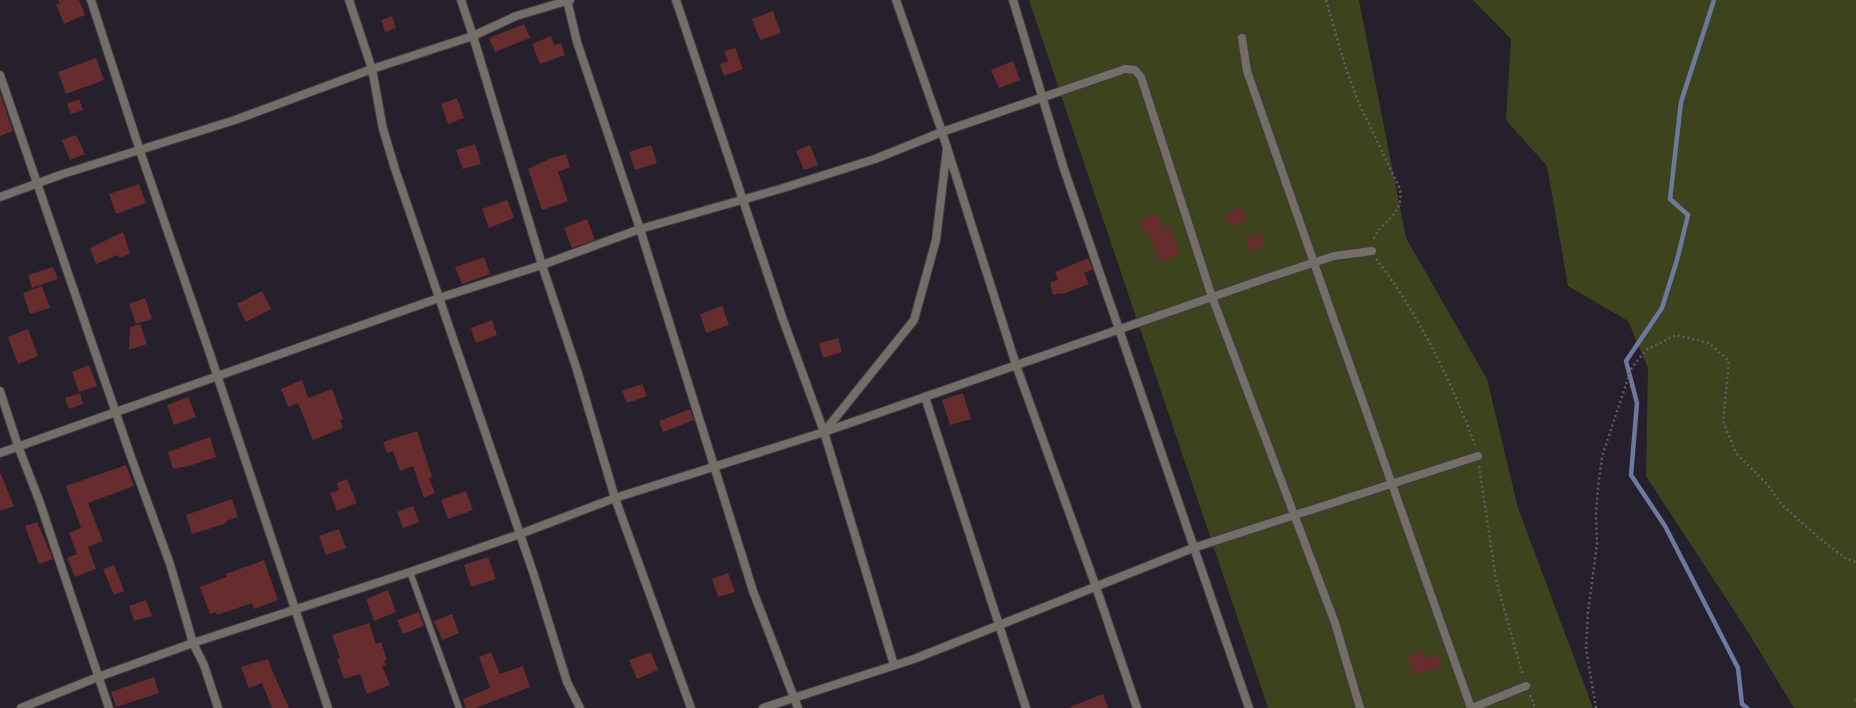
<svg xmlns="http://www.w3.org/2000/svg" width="1856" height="708" viewBox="0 0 1856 708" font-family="'DejaVu Sans',sans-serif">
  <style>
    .green { fill: #3d431d }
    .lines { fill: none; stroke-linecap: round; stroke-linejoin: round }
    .stream { stroke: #6b7a9e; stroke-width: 4.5 }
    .building { fill: #662c2e }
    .service-casing { stroke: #403a46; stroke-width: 8 }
    .minor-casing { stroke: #403a46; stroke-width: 10 }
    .path { stroke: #625d68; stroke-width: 2.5; stroke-dasharray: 2 3; stroke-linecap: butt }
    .service { stroke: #736e68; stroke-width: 6 }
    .minor { stroke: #736e68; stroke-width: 8 }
  </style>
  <rect width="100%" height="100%" fill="#26202c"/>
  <g class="green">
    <path d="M1029,0H1359L1406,238L1487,379L1518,508L1593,708H1268Z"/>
    <path d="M1473,0H1856V708H1794L1748,632L1646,476L1648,368L1628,321L1568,286L1547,166L1506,120L1511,39Z"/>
  </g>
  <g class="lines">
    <path class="stream" d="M1714,0L1681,102L1670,199L1688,215L1677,260L1662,308L1626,361L1637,403L1631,475L1665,526L1738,668L1742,704L1747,708"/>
  </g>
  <g class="building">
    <path d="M58,0H79L85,15L64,24L56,4L60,3Z"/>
    <path d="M773,11L781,33L760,40L752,19Z"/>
    <path d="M392,16L396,28L385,32L381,20Z"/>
    <path d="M524,24L530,38L495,52L489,38Z"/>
    <path d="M551,36L554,45L561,43L565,55L540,64L532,44Z"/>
    <path d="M735,48L743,69L724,76L720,64L728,61L724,51Z"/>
    <path d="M96,58L104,80L66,94L58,72Z"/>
    <path d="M1013,61L1020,80L999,88L991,70Z"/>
    <path d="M0,93L13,131L0,136Z"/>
    <path d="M457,98L464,118L448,124L441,104Z"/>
    <path d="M79,99L83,110L71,114L67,104Z"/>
    <path d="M76,135L85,154L70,160L62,140Z"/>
    <path d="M475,144L481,164L463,169L456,150Z"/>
    <path d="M651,145L657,163L635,170L629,152Z"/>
    <path d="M810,145L818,165L804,170L796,151Z"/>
    <path d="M566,154L570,167L558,172L568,201L542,210L528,169L551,158Z"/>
    <path d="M139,184L146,203L116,214L109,194Z"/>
    <path d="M507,200L514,218L489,228L482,209Z"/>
    <path d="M1241,207L1247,220L1231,227L1225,214Z"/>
    <path d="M1157,213L1164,228L1169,226L1180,254L1160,262L1148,232L1145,234L1139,222Z"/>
    <path d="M587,219L595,240L572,248L564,228Z"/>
    <path d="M123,232L130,254L119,258L118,255L96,264L90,248Z"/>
    <path d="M1261,233L1265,246L1250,251L1245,239Z"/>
    <path d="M484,257L490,274L462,284L455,267Z"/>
    <path d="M1088,258L1093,269L1084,273L1089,284L1063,294L1062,293L1053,295L1050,282L1058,280L1055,272Z"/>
    <path d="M53,267L58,279L32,288L28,275Z"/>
    <path d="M42,286L50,308L30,314L23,293Z"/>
    <path d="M262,291L271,309L246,322L237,304Z"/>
    <path d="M145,298L152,319L136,324L129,304Z"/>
    <path d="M722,306L729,325L706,333L700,314Z"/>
    <path d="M492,320L497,335L476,343L471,328Z"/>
    <path d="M140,324L147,344L129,350L130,327Z"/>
    <path d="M28,329L38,356L18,364L8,337Z"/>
    <path d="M838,338L842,352L823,358L819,343Z"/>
    <path d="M89,365L97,386L79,392L72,372Z"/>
    <path d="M302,380L308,398L332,389L343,419L340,420L343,428L313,440L298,403L288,407L281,389Z"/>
    <path d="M642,384L647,396L627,403L622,391Z"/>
    <path d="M80,393L83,404L69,409L65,398Z"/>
    <path d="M963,393L971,419L950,425L942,400Z"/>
    <path d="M188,397L196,417L174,425L167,405Z"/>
    <path d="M690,409L694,420L663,432L659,421Z"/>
    <path d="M417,431L432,477L429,478L435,493L424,498L413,466L400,471L393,451L387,453L383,442Z"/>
    <path d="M210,437L216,457L189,466L173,469L168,452Z"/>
    <path d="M126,465L134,486L88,503L103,541L88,547L96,569L75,577L67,558L77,554L69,533L81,528L66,486Z"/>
    <path d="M0,472L14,506L0,511Z"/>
    <path d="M347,479L357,503L337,511L330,493L339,490L337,483Z"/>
    <path d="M466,491L473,510L448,519L441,500Z"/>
    <path d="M232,499L238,517L226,521L227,523L192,534L186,515Z"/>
    <path d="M413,506L419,522L403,528L397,512Z"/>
    <path d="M37,522L53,559L39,564L25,526Z"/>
    <path d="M339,529L346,548L326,555L319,536Z"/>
    <path d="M488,557L496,579L471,587L464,565Z"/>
    <path d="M264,560L278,600L254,609L252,603L217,615L216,612L210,614L200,587L227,577L226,574Z"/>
    <path d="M114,565L124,591L114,595L103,569Z"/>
    <path d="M728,573L735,592L718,597L712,579Z"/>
    <path d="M388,590L396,612L374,621L366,599Z"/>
    <path d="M146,600L152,616L134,621L129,606Z"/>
    <path d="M419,612L424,626L403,634L397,620Z"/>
    <path d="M452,614L459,633L442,640L434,621Z"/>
    <path d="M369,623L376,644L381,642L387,660L384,661L386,665L382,666L390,685L367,694L360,674L344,679L337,659L340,658L332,635Z"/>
    <path d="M1423,650L1427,659L1438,654L1442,667L1414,675L1407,656Z"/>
    <path d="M491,652L500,674L523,666L530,687L476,708H466L463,699L490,688L479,657Z"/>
    <path d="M651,652L658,670L637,679L629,660Z"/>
    <path d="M268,659L272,670L289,708H272L262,683L249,688L241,667Z"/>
    <path d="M154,677L159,693L116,707L111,692Z"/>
    <path d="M1103,694L1108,708H1070V707Z"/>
  </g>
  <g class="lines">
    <g class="service-casing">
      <path id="service" d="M410,572L459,708"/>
    </g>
    <g class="minor-casing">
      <g id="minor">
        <path d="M91,0L140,151L210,354L328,708"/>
        <path d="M349,0L372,69L383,129L395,169L534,575L567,682L580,708"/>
        <path d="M461,0L473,36L542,265L577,370L615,498L691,708"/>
        <path d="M567,0L577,42L640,229L753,591L798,708"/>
        <path d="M676,0L782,317L824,432L894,665"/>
        <path d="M896,0L942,132L1016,365L1096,587L1137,708"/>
        <path d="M1013,0L1064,169L1249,708"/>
        <path d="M1242,38L1247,71C1320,284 1397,495 1471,708"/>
        <path d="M0,75L131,457L170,564L193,643L204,665L218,708"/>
        <path d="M0,197L63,174L235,120L372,69L473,36L516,16L570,0"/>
        <path d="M0,391L18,446L39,500L109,708"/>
        <path d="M925,397L1026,708"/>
        <path d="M824,432L1264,279L1334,256L1372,251"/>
        <path d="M0,453L439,298L542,265L640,229L780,189L875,159L942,132L1125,69L1135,70L1141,77L1212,297L1335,623L1360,708"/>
        <path d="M21,708L98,677L193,643L410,572L520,534L615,498L824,432L914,320L936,240L947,148"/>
        <path d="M763,708L914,659L1193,548L1478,456"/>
        <path d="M1472,708L1526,686"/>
      </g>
    </g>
    <g class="path">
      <path d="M1326,0L1345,66L1358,101L1400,189C1404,217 1382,219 1373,240"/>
      <path d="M1376,259C1418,312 1452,383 1475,445"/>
      <path d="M1479,466L1496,580L1523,676"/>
      <path d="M1530,695L1535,708"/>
      <path d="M1855,699L1856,700"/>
      <path d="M1596,708L1586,649L1588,612L1597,544L1596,515L1598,487L1602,457L1631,369L1646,350L1676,335L1709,343L1729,361L1723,421L1736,453L1767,484L1782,505L1818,537L1845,558L1856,562"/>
    </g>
    <use href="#service" class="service"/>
    <use href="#minor" class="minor"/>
  </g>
</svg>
